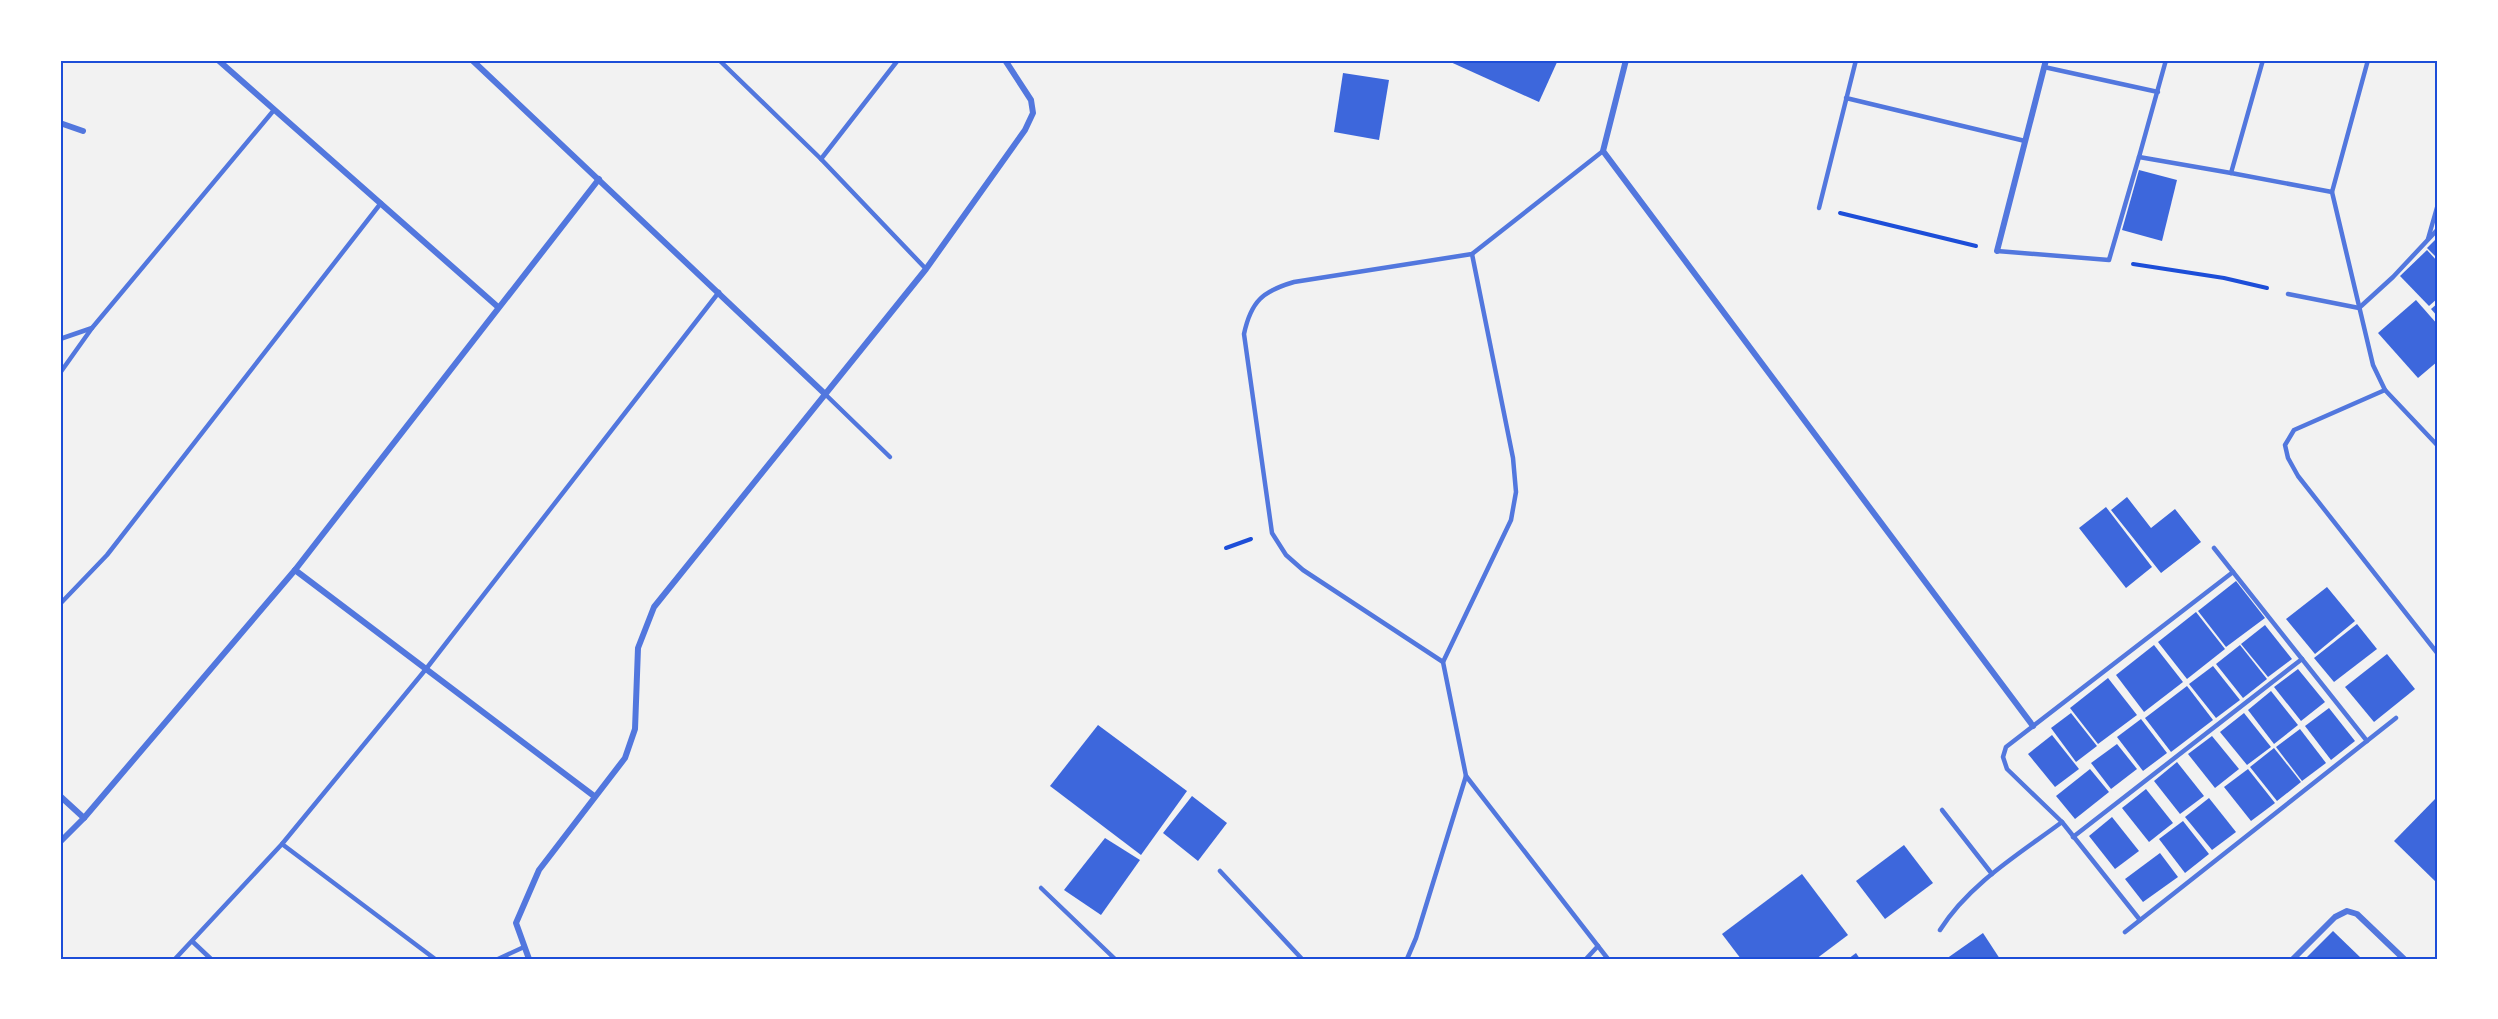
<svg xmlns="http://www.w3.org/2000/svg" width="2498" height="1019" viewBox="0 0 2498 1019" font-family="Karla,sans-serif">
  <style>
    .building { fill: #3d67dc }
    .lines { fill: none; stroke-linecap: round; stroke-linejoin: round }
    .path { stroke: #1d4ed8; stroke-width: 4 }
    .service { stroke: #5277de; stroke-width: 4.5 }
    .minor { stroke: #5277de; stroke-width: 6 }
    .neatline { fill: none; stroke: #1d4ed8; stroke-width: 2 }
  </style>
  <rect width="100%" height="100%" fill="#f2f2f2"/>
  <g class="building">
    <path d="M1446,60H1558L1539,102Z"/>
    <path d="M1343,73L1389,80L1379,140L1334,132Z"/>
    <path d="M2139,170L2177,180L2162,241L2122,230Z"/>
    <path d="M2438,237V259L2427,248Z"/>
    <path d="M2427,250L2438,262V298L2429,306L2400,276Z"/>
    <path d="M2416,300L2438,325V361L2418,378L2378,333Z"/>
    <path d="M2438,303V317L2431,309Z"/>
    <path d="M2127,497L2151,528L2175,509L2201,542L2161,573L2111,510Z"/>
    <path d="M2106,507L2152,567L2126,588L2079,528Z"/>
    <path d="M2236,581L2265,618L2226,647L2198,611Z"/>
    <path d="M2327,587L2355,621L2315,654L2286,619Z"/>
    <path d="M2196,612L2225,649L2187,679L2158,642Z"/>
    <path d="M2357,624L2377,649L2334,682L2314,658Z"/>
    <path d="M2265,625L2292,659L2268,677L2241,644Z"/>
    <path d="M2154,645L2183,682L2144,712L2116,675Z"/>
    <path d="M2240,645L2267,679L2243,698L2216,664Z"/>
    <path d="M2387,654L2415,689L2374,722L2345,687Z"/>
    <path d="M2213,666L2240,700L2216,718L2189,684Z"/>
    <path d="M2298,669L2325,702L2301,721L2274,687Z"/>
    <path d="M2108,678L2137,715L2098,744L2070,708Z"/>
    <path d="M2187,686L2213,720L2171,752L2145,718Z"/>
    <path d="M2271,691L2298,725L2274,744L2248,710Z"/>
    <path d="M2329,708L2355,741L2331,760L2305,726Z"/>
    <path d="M2071,713L2097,746L2076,762L2051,728Z"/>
    <path d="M2244,713L2271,747L2247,765L2220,732Z"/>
    <path d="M2141,719L2167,753L2143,771L2117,737Z"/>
    <path d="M1098,725L1187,791L1141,855L1050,786Z"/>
    <path d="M2300,729L2326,763L2302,781L2276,747Z"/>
    <path d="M2052,735L2079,769L2055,787L2028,754Z"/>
    <path d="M2212,736L2239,769L2215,788L2188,754Z"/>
    <path d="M2117,744L2137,769L2111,789L2091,763Z"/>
    <path d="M2274,748L2301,782L2277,801L2250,767Z"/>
    <path d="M2177,762L2204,796L2180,814L2154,781Z"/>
    <path d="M2090,769L2109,792L2075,819L2056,796Z"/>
    <path d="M2248,769L2275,803L2251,821L2224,787Z"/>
    <path d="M2146,789L2173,823L2149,842L2122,808Z"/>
    <path d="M1192,796L1227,823L1198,861L1163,833Z"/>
    <path d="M2438,796V884L2394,841Z"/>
    <path d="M2209,798L2236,832L2212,850L2185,817Z"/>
    <path d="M2112,817L2139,851L2115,869L2089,836Z"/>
    <path d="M2183,821L2209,854L2185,873L2159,839Z"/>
    <path d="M1105,838L1140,860L1101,915L1064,890Z"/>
    <path d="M1904,845L1933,883L1885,919L1856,881Z"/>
    <path d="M2160,853L2178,877L2143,902L2125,879Z"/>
    <path d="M1802,874L1848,935L1816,959H1741L1722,934Z"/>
    <path d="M2333,931L2362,959H2305Z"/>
    <path d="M1983,933L2000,959H1946Z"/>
    <path d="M1856,953L1860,959H1848Z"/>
  </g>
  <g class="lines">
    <g class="path">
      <path d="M1840,213L1976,246"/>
      <path d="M2133,264L2224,278L2267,288"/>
      <path d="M1226,548L1251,539"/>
    </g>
    <g class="service">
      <path d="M719,60L821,159L926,269"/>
      <path d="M2166,60L2139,157L2231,173"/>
      <path d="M2263,60L2231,173L2332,192L2368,60"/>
      <path d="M2044,67L2158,92"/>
      <path d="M1846,98L2025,141"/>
      <path d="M821,159L898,60"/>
      <path d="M2332,192L2373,365L2385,390L2438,446"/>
      <path d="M1819,208L1856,60"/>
      <path d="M2428,239L2438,204"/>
      <path d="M1997,251L2109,260L2139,157"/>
      <path d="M2288,294L2359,308L2393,277L2438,229"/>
      <path d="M60,339L92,328"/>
      <path d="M60,373L92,328L274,110"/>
      <path d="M2385,390L2294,430L2285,445L2288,458L2298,476L2438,654"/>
      <path d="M825,394L890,457"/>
      <path d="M2214,548L2367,741"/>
      <path d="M60,604L107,555L381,203"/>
      <path d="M1443,662L1303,570L1286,555L1272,533L1244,334C1251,301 1263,291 1294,282L1472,254L1603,151"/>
      <path d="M1466,776L1608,959"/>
      <path d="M1942,810L1992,874"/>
      <path d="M2073,837L2302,659"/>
      <path d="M282,844L435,959"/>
      <path d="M1220,871L1302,959"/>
      <path d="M1041,888L1115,959"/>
      <path d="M2140,920L2062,822L2007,769L2003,757L2006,747L2233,572"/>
      <path d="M1940,930C1969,884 2019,854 2062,822"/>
      <path d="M2125,932L2396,718"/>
      <path d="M193,942L211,959"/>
      <path d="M175,959L282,844L426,669L719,292"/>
      <path d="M498,959L524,947"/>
      <path d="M1407,959L1416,938L1466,776L1443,662L1511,520L1516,492L1513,458L1472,254"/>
      <path d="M1586,959L1598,946"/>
    </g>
    <g class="minor">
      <path d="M218,60L498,307"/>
      <path d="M472,60L825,394"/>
      <path d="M1626,60L1603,151L2033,726"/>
      <path d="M60,123L83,131"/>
      <path d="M1997,251L2046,60"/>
      <path d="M295,570L594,796"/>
      <path d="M60,796L84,818"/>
      <path d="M60,842L84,818L295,570L599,179"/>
      <path d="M529,959L516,923L539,870L625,758L635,729L638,648L654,607L926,269L1025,130L1033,113L1031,100L1005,60"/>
      <path d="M2293,959L2335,917L2347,911L2357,914L2404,959"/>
    </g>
  </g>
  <rect width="2498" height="1019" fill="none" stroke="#ffffff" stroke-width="123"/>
  <rect x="62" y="62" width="2374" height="896" class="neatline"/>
</svg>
